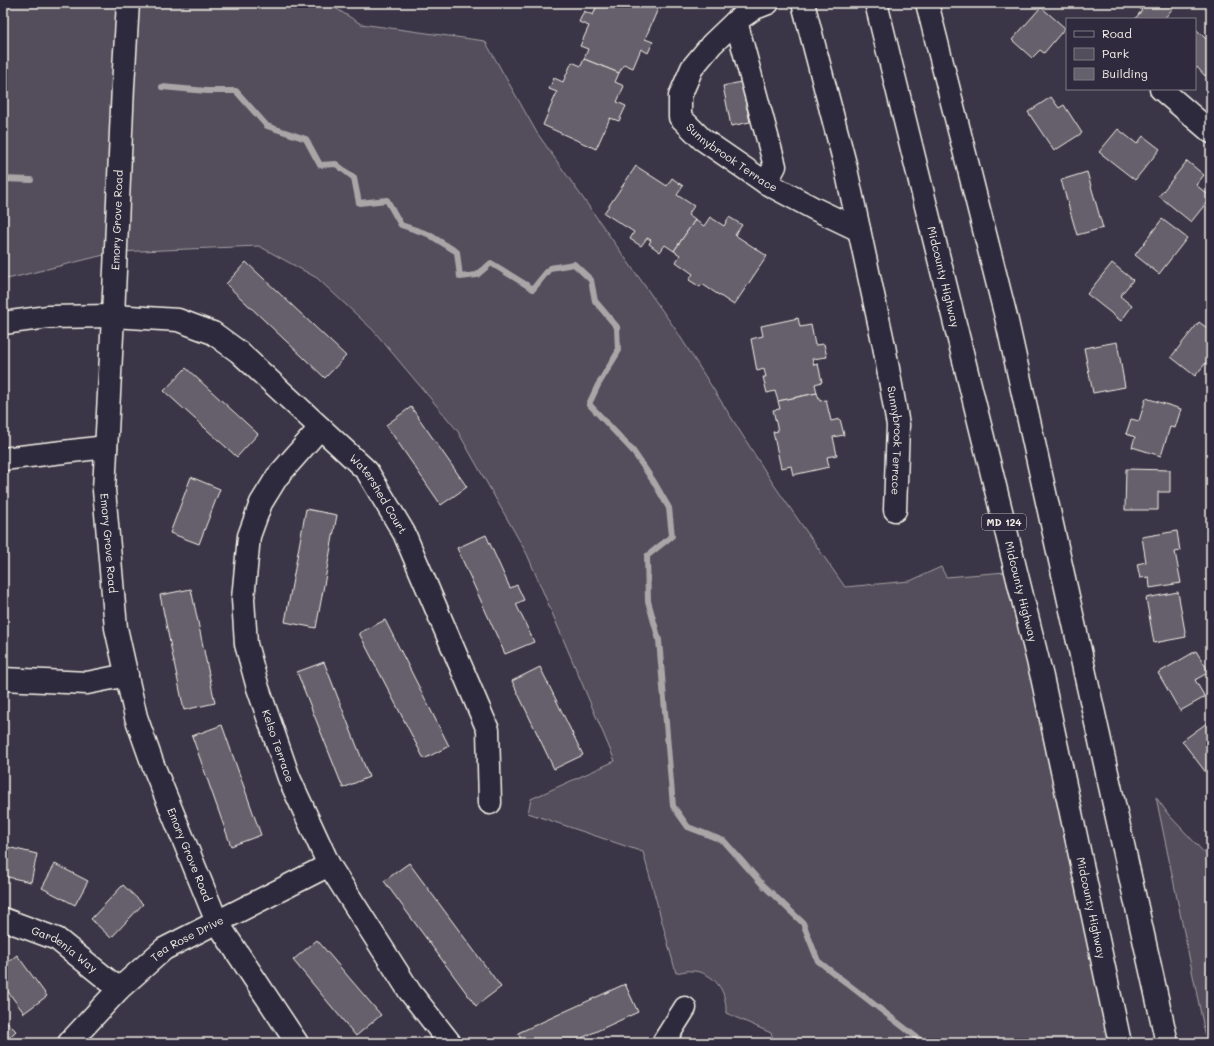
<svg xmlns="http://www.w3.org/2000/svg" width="1214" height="1046" viewBox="0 0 1214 1046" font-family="Mali,sans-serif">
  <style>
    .green { fill: #534e5c; stroke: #a4a0a2 }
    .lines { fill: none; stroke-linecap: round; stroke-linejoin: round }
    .stream { stroke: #aaa6a7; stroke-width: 6 }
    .building { fill: #65616c; stroke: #f4f1e8 }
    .minor-casing { stroke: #f4f1e8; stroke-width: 25 }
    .major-casing { stroke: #f4f1e8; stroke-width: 25 }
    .minor { stroke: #2f2a3d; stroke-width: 22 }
    .major { stroke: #2f2a3d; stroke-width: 22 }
    .labels { text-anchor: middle; stroke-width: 3; stroke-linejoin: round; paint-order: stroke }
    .shield { fill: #2f2a3d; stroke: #b9b5b5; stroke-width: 1 }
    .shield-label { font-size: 10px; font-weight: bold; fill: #f4f1e8 }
    .street-label { font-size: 11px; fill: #f4f1e8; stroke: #2f2a3d }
  </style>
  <rect width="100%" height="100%" fill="#3b3647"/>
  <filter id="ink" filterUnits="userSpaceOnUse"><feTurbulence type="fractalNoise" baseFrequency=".025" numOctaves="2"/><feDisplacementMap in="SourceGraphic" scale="8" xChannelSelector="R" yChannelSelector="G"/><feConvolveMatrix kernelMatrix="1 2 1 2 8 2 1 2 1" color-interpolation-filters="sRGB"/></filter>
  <g filter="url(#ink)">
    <g class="green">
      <path d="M3,3H327L361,24L485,41L537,133L676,330L772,482L845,587L910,581L941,567L946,577L1017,571L1120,1043H775L771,1033L726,1013C726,1009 726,1004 725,1000C722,984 708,971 692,971C687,970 681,972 676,973L643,852L528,813L531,799L615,761L527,554L457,430L373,330L317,278L259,246L116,252L3,280Z"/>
      <path d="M1156,797L1168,814L1211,860V1043H1207Z"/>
    </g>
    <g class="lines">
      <g class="stream">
        <path d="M162,87L207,91H236L267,126L306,139L320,165L336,164L354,178L359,203L387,200L401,225L428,234L457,252L460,277L477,275L491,263L533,289L550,268L574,264L591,280L595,301L617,327L618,352L598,385L589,404L633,451L654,482L669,508L672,536L647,556L648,601L659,640L673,806L688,827L724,841L762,884L803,923L818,961L924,1043"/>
        <path d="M3,179L31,180"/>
      </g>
    </g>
    <g class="building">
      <path d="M598,3H656L660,4L645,39L653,42L648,53L641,49L633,68L624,64L619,73L584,59L588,49L580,46L589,26L579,22L584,11L593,15Z"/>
      <path d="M1133,3H1177L1164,19H1135L1142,10Z"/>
      <path d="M1041,7L1065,28L1044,53L1040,50L1032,58L1012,40Z"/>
      <path d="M1195,28L1211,44V69L1205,76L1197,67L1195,69Z"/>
      <path d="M584,59L619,73L615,82L624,86L617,102L626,106L619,121L610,118L596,149L543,125L557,92L549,89L554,78L563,82L572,62L581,66Z"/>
      <path d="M741,82L750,122L731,126L723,86Z"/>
      <path d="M1051,97L1059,108L1064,105L1082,133L1054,151L1028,112Z"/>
      <path d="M1118,129L1137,144L1143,136L1160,149L1135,180L1099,152Z"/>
      <path d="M1187,161L1204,175L1196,185L1211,197L1191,222L1159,196Z"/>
      <path d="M636,166L667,186L672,178L683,186L677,195L694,206L688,215L695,220L674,251L665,245L660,252L649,244L651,240L647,238L641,246L630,239L634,232L604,213Z"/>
      <path d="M1087,172L1103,228L1077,235L1061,180Z"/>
      <path d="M710,217L724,226L729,217L742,225L735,235L767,256L734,305L702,284L700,287L689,280L693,274L676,262L680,255L674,251L695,220L704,226Z"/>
      <path d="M1162,219L1187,238L1159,274L1135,255Z"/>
      <path d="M246,262L346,356L325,378L226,284Z"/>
      <path d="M1112,263L1133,280L1120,296L1132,306L1121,321L1087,294Z"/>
      <path d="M798,318L800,327L811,325L815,345L824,344L827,357L812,359L814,365L818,364L822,382L815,384L817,393L778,401L775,391L767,393L763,377H766L764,369L757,371L751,339L763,336L761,326Z"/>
      <path d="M1199,322L1211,331V361L1209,359L1195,376L1171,357Z"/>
      <path d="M1117,342L1125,387L1093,393L1084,348Z"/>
      <path d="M186,368L258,434L237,457L164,391Z"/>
      <path d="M817,393L820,401L826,400L831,421L840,419L844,435L833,437L837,455L827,457L829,467L793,475L791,466L781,468L773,432L778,431L773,410L780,409L778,401Z"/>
      <path d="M1146,398L1181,409L1175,428L1170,427L1161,456L1132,447L1135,437L1126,434L1131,419L1139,421Z"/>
      <path d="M411,407L467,487L441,505L386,425Z"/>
      <path d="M1126,469L1170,470V492H1158V510H1125Z"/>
      <path d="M191,477L220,489L199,544L170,533Z"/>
      <path d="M306,509L337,515L316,628L285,622Z"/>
      <path d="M1177,531L1180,551L1175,552L1181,583L1150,588L1149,577L1140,578L1137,564L1146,562L1142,537Z"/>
      <path d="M486,535L510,588L517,585L524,600L516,604L534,642L505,654L457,548Z"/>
      <path d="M191,589L215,703L184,710L160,595Z"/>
      <path d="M1178,592L1186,637L1154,643L1146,598Z"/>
      <path d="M385,620L449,746L424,759L359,633Z"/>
      <path d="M1196,651L1209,672L1195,680L1205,697L1180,711L1158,673Z"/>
      <path d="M324,662L369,777L343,788L297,672Z"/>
      <path d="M540,667L583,755L554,769L512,681Z"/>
      <path d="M1211,720V771L1207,774L1182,741Z"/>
      <path d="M222,725L261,835L231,846L192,736Z"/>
      <path d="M3,846L37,854L31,882L3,876Z"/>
      <path d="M409,863L501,987L476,1006L384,881Z"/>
      <path d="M55,864L88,881L75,905L42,888Z"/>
      <path d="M123,885L143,904L111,938L91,919Z"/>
      <path d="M317,940L381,1015L356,1036L293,960Z"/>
      <path d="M17,955L47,996L24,1013L3,985V966Z"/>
      <path d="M625,984L638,1012L571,1043H523L518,1033Z"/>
      <path d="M3,1018L16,1031L4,1043H3Z"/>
    </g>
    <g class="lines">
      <g class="minor-casing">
        <g id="minor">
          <path id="s1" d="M128,3L123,86L113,316L104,490L116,628L136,717L153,765L217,922L297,1043"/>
          <path id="s2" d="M768,3L755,8L736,21L712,44L692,68L680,96V117L702,139L766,183L815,209L859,230"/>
          <path id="s3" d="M803,3L845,164L884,346L898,425L895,510"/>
          <path d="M736,21L775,166L766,183"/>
          <path d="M1161,89L1211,132"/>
          <path id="s4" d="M3,323L48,317L113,316L178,320L213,333L239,352L367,471L404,533L488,730L490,803"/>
          <path id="s5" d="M320,428L277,477L261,503L249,536L243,599L246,644L258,688L289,778L329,865L410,992L450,1043"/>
          <path d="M3,459L106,447"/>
          <path d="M3,679L87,683L127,675"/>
          <path id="s6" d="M3,919L57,939L119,989"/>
          <path id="s7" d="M69,1043L119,989L164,949L329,865"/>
          <path d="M663,1043L685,1008"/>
        </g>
      </g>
      <g class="major-casing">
        <g id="major">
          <path id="s8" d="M876,3L1042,677L1120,1043"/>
          <path d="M927,3L1006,317L1167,1043"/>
        </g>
      </g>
      <use href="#minor" class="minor"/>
      <use href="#major" class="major"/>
    </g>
  </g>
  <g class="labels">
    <rect class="shield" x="982" y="514" width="44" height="16" rx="3"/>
    <g class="shield-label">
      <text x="1004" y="526">MD 124</text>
    </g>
    <g class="street-label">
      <text dy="4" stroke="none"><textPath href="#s2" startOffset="219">Sunnybrook Terrace</textPath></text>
      <text transform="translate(117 220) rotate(-88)" y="4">Emory Grove Road</text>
      <text dy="4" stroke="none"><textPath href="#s8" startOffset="282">Midcounty Highway</textPath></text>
      <text dy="4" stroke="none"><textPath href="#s3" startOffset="448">Sunnybrook Terrace</textPath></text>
      <text dy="4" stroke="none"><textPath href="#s4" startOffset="445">Watershed Court</textPath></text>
      <text dy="4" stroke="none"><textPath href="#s1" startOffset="541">Emory Grove Road</textPath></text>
      <text dy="4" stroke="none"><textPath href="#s8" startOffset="606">Midcounty Highway</textPath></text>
      <text dy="4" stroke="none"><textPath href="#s5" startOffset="346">Kelso Terrace</textPath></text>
      <text dy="4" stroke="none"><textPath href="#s1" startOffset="865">Emory Grove Road</textPath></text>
      <text dy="4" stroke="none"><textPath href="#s8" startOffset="930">Midcounty Highway</textPath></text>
      <text dy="4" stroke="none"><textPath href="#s7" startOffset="159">Tea Rose Drive</textPath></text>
      <text dy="4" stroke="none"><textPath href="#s6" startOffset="69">Gardenia Way</textPath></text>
    </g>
  </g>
  <rect width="1214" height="1046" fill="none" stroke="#2f2a3d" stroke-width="16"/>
  <rect x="8" y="8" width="1198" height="1030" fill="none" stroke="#f4f1e8" stroke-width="1.5" filter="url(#ink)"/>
  <rect x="1066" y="18" width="130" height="72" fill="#2f2a3d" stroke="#7e7a81"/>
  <rect x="1074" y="31" width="20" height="6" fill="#2f2a3d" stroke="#7e7a81"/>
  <text x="1102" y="38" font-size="12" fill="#f4f1e8">Road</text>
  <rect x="1074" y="48" width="20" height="12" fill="#534e5c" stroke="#7e7a81"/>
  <text x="1102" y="58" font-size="12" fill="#f4f1e8">Park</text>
  <rect x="1074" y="68" width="20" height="12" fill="#65616c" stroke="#7e7a81"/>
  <text x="1102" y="78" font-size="12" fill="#f4f1e8">Building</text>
</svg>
